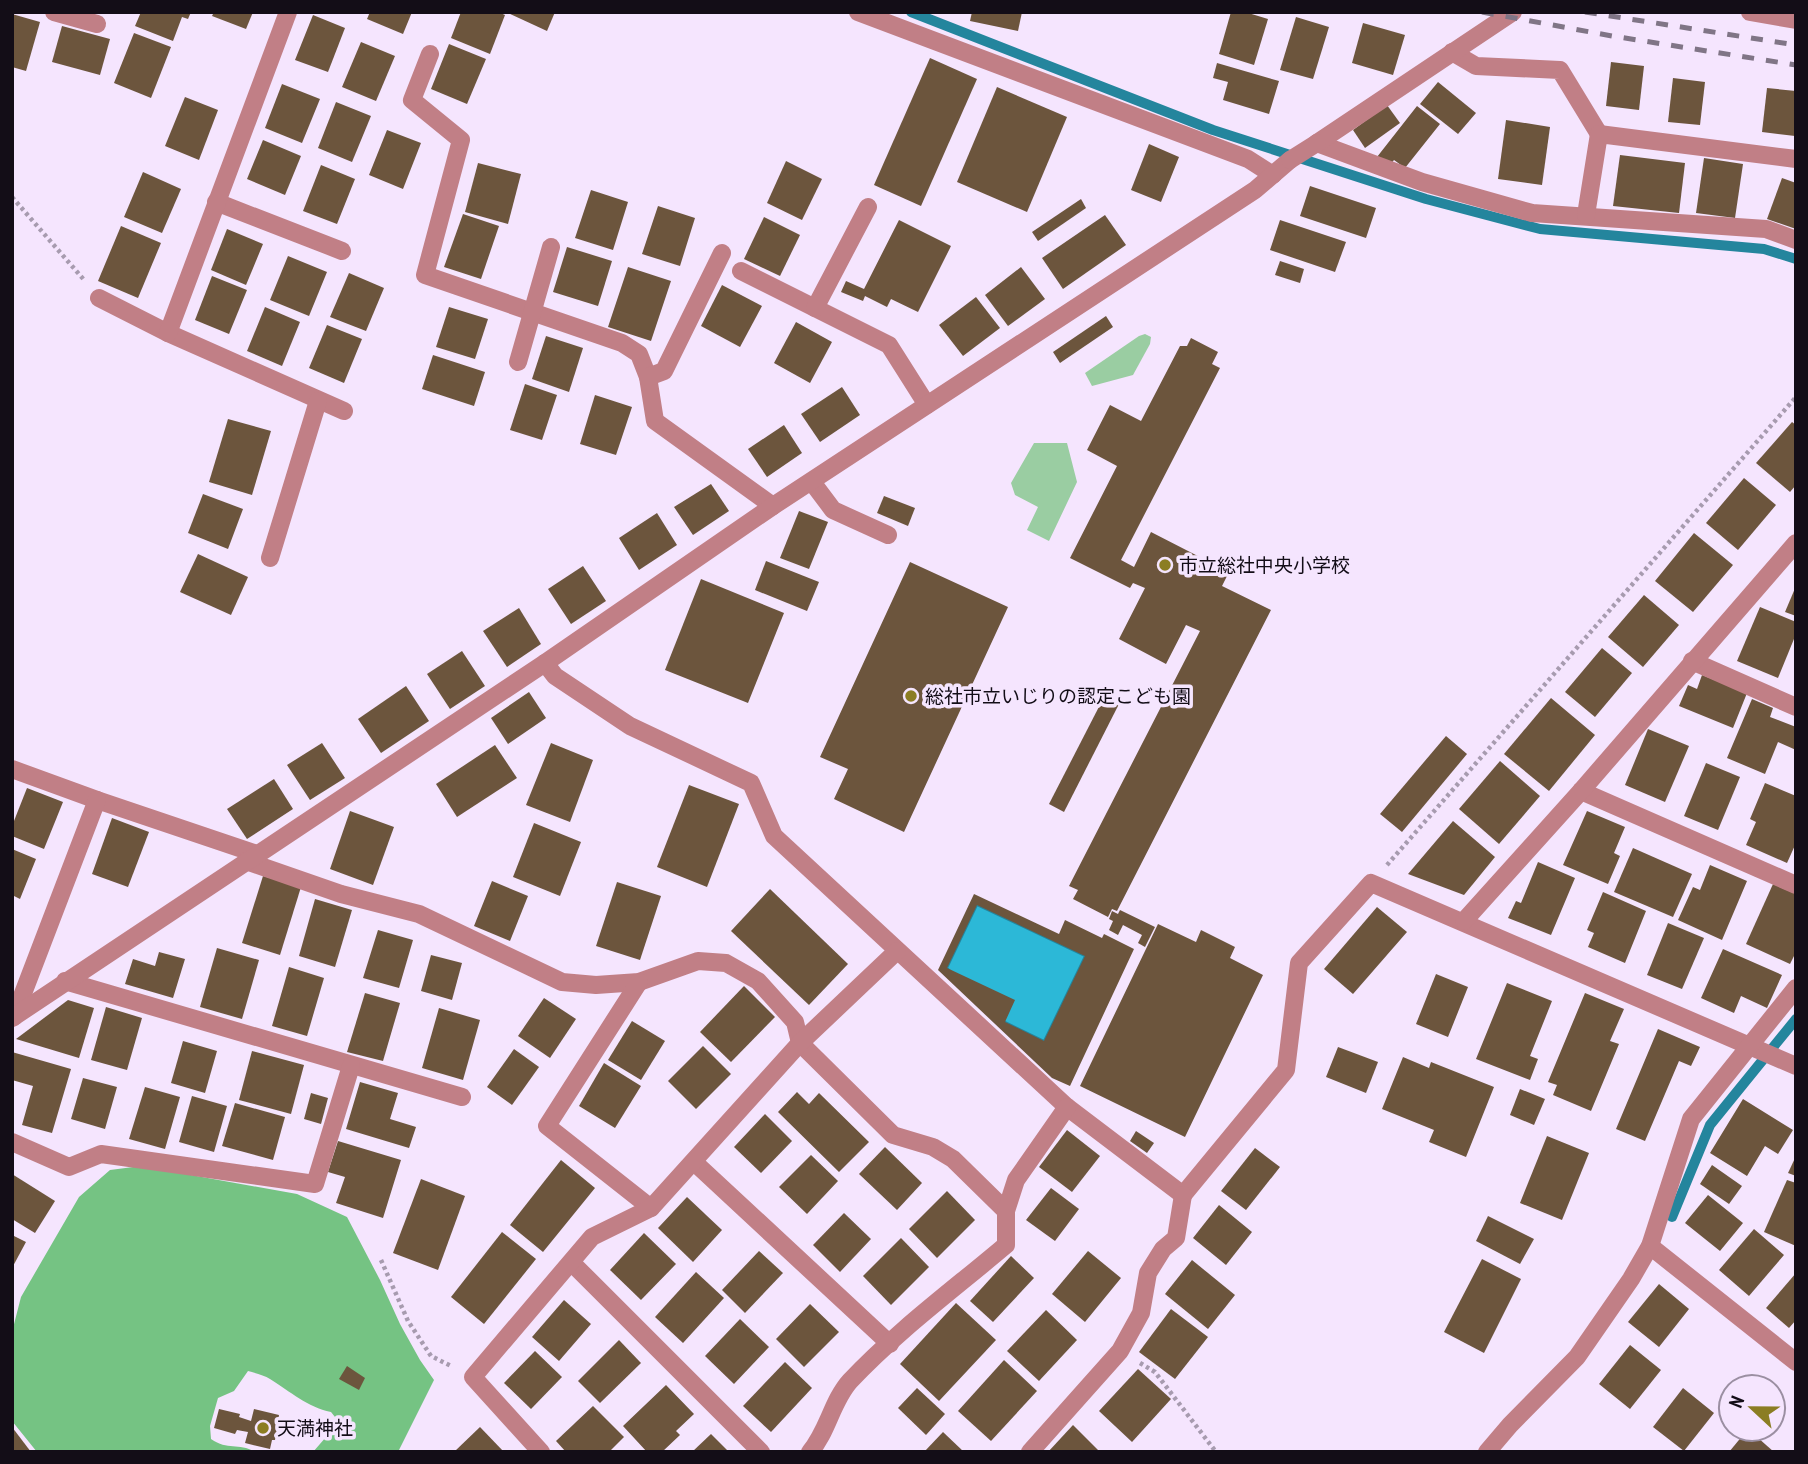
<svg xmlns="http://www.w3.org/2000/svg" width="1808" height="1464" viewBox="0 0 1808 1464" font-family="'PT Sans Narrow','Noto Sans JP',sans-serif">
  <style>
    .green { fill: #9acda2 }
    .forest { fill: #75c383 }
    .water { fill: #2cb8d7; stroke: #24859d; stroke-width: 2 }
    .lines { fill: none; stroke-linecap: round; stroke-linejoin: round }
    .stream { stroke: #24859d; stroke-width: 10 }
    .building { fill: #6c553d; fill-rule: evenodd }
    .path { stroke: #a79baf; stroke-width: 4.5; stroke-dasharray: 3.5 3.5; stroke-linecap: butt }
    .minor { stroke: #c17f86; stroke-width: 18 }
    .tertiary { stroke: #c17f86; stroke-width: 18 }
    .rail { stroke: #807586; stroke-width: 5; stroke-dasharray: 12 12; stroke-linecap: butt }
    .poi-dot { fill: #8b7d23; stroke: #f5e5fe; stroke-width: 2.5 }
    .labels { text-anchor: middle; stroke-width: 7; stroke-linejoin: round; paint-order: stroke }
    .poi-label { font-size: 19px; fill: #130d17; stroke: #f5e5fe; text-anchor: start }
  </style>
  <rect width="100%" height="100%" fill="#f5e5fe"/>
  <g class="green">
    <path d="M1145,334L1151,337L1150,344L1133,375L1092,386L1085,373L1139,336Z"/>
    <path d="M1034,443H1067L1077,482L1049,541L1027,530L1038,507L1015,495L1011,483Z"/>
  </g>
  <path class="forest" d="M141,1166L297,1194L347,1217L380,1280L400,1324L420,1360L434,1380L398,1452H313L339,1422L331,1412C307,1407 291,1392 270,1379C264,1375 255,1373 248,1371L234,1391L218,1398L210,1426L211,1439C228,1451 238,1442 255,1452H37L12,1421V1332L21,1297L79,1197L110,1170Z"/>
  <path class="water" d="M977,905L1085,956L1044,1041L1005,1022L947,968Z"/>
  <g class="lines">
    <g class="stream">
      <path d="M911,12L1213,130L1426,199L1540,229L1764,249L1796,259"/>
      <path d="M1672,1217L1710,1125L1796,1019"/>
    </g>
  </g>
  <g class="building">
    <path d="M141,12H191L188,19L182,17L173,41L135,26Z"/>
    <path d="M214,12H253L246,29L212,16Z"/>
    <path d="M370,12H412L403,34L367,19Z"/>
    <path d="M461,12H498L505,15L490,54L451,38Z"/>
    <path d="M506,12H555L547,31Z"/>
    <path d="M972,12H1022L1018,31L970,21Z"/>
    <path d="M1231,12H1245L1268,19L1254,65L1219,54Z"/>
    <path d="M12,14L40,22L26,71L12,67Z"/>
    <path d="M313,15L345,28L328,72L295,60Z"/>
    <path d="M1296,17L1329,27L1313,79L1280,70Z"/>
    <path d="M1363,23L1405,35L1393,75L1352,63Z"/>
    <path d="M62,26L110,39L100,75L52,62Z"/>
    <path d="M134,33L171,47L151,98L114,83Z"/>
    <path d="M361,42L395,56L376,101L342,87Z"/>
    <path d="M449,44L486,59L467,104L431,89Z"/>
    <path d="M930,58L977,79L921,206L874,185Z"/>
    <path d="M1611,62L1644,66L1639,110L1606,106Z"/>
    <path d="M1217,63L1279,81L1269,114L1223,100L1228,82L1213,78Z"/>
    <path d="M1673,78L1705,82L1700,125L1668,122Z"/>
    <path d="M1438,82L1476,113L1458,134L1420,104Z"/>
    <path d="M282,84L320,99L302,143L265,128Z"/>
    <path d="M997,87L1067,117L1027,212L957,182Z"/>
    <path d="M1767,88L1796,91L1795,136L1762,132Z"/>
    <path d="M185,97L218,110L199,160L165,146Z"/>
    <path d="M336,102L371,116L352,162L318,148Z"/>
    <path d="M1387,105L1400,123L1365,148L1353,130Z"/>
    <path d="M1417,106L1440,124L1405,168L1394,160L1389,166L1377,157Z"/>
    <path d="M1506,120L1550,127L1542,185L1498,179Z"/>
    <path d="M387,130L421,143L403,189L369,175Z"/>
    <path d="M263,140L301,156L285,195L247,179Z"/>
    <path d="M1149,144L1179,157L1161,202L1131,190Z"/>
    <path d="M1620,155L1685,163L1679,213L1613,206Z"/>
    <path d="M1704,158L1743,164L1735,218L1696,213Z"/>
    <path d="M786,161L822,179L802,220L767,203Z"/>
    <path d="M478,163L521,174L508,224L465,212Z"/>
    <path d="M321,165L355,179L337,224L303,211Z"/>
    <path d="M143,172L181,189L162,233L124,217Z"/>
    <path d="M1782,178L1796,183V229L1767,219Z"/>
    <path d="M1310,186L1376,208L1366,238L1300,216Z"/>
    <path d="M591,190L628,202L613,250L575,238Z"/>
    <path d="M1081,199L1086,208L1038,241L1032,232Z"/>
    <path d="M658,206L695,218L680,266L642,254Z"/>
    <path d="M463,214L499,226L481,279L444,267Z"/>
    <path d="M1105,215L1126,245L1063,289L1042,258Z"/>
    <path d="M764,217L800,235L780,276L744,259Z"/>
    <path d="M899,220L951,246L918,312L891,299L887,307L865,296L863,301L841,292L846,281L864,289Z"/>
    <path d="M1280,220L1346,242L1335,272L1270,250Z"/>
    <path d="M121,226L161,243L138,298L98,281Z"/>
    <path d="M227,229L263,244L246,285L211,270Z"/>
    <path d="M567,247L612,261L598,306L553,292Z"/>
    <path d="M288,256L327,272L309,316L270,300Z"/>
    <path d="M1280,261L1304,269L1300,283L1275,275Z"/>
    <path d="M628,267L671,281L651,341L608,327Z"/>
    <path d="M1021,267L1045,299L1008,326L985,295Z"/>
    <path d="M349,273L384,288L366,331L330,317Z"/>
    <path d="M212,276L247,290L229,334L195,320Z"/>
    <path d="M722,285L762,306L740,347L701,326Z"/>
    <path d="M976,297L1000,328L963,356L939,325Z"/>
    <path d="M265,307L300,322L282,366L247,351Z"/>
    <path d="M449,307L488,319L475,359L436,347Z"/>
    <path d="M1106,316L1113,327L1060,363L1053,352Z"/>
    <path d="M796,322L832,342L810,383L774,363Z"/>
    <path d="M327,325L362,339L344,383L309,368Z"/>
    <path d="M546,336L583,348L569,392L532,379Z"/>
    <path d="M1191,338L1218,352L1212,364L1220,368L1121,560L1134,567L1151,532L1229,572L1222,586L1271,610L1117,911L1112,909L1108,917L1073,899L1078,890L1069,886L1200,631L1186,625L1166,664L1119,639L1145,588L1133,583L1130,588L1070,558L1117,466L1087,450L1110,405L1141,421L1180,346H1187Z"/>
    <path d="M433,355L485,372L474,406L422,389Z"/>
    <path d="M525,384L557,395L542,440L510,430Z"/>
    <path d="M842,387L860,415L820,442L801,414Z"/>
    <path d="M595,395L632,407L616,455L580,444Z"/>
    <path d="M228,419L271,431L252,495L209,482Z"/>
    <path d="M1792,422L1796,425V485L1790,492L1756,463Z"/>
    <path d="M784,425L802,453L767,477L748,449Z"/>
    <path d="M1744,478L1776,505L1738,550L1706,523Z"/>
    <path d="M711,484L729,511L693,535L674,507Z"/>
    <path d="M203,494L243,509L228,549L188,533Z"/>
    <path d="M884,496L915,508L908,526L877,513Z"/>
    <path d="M799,511L828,522L809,569L780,558Z"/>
    <path d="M657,513L677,545L639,570L619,538Z"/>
    <path d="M1694,533L1733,565L1693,612L1655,581Z"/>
    <path d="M198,554L248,577L231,615L180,592Z"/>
    <path d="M766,561L819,582L807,611L755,590Z"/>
    <path d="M910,562L1008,607L904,832L834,799L848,769L820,757Z"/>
    <path d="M583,566L606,601L571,624L548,589Z"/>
    <path d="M701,579L784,613L748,703L665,670Z"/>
    <path d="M1796,586V616L1785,612Z"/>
    <path d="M1644,595L1679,625L1643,667L1608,637Z"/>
    <path d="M1760,607L1796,622V634L1778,678L1737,661Z"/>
    <path d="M519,608L541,644L507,667L483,631Z"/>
    <path d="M1602,648L1632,673L1595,717L1565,692Z"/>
    <path d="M462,651L485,686L450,709L427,674Z"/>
    <path d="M1702,675L1747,693L1733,728L1679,706L1688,685L1697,689Z"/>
    <path d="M406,686L429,721L381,753L358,719Z"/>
    <path d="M529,692L546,718L508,744L491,718Z"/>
    <path d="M1104,697L1119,704L1064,812L1049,804Z"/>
    <path d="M1551,698L1595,735L1549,791L1504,754Z"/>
    <path d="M1752,699L1773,708L1770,717L1796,727V750L1778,742L1765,774L1727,758Z"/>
    <path d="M1648,729L1689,746L1665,802L1625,785Z"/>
    <path d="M1446,736L1467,754L1402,832L1380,814Z"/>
    <path d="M322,743L345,778L310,800L287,765Z"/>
    <path d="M551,743L593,760L570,822L526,805Z"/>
    <path d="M495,745L517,778L457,817L436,784Z"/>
    <path d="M1500,761L1540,796L1499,844L1459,809Z"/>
    <path d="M1706,763L1740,777L1718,830L1684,816Z"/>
    <path d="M274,779L293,809L247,839L227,809Z"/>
    <path d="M1765,783L1796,796V843L1787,863L1746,845L1756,822L1750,819Z"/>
    <path d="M689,785L739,804L707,887L657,867Z"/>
    <path d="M27,788L63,802L44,849L12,836V826Z"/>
    <path d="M350,811L394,827L373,885L330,869Z"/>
    <path d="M1587,811L1625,827L1614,853L1620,856L1608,884L1563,865Z"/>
    <path d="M112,818L149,832L128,887L92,874Z"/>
    <path d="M1453,821L1495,857L1464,895L1408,874Z"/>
    <path d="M534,823L581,842L560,896L513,877Z"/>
    <path d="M1633,848L1692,874L1673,917L1614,892Z"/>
    <path d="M12,849L36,859L20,899L12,895Z"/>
    <path d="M1538,862L1575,878L1551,935L1508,918L1516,901L1521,903Z"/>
    <path d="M1710,865L1747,881L1722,940L1678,920L1693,887L1700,890Z"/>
    <path d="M263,876L301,887L280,955L242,943Z"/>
    <path d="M492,881L528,896L510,941L474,926Z"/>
    <path d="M617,882L661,896L640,960L596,946Z"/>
    <path d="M1773,884L1796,894V952L1790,964L1746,944Z"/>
    <path d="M770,889L848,964L809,1005L731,931Z"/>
    <path d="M1603,892L1646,911L1625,963L1588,947L1594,933L1587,930Z"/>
    <path d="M974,894L1059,934L1065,920L1102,938L1104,934L1134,949L1070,1086L1052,1078L938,970ZM977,905L1085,956L1044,1041L1005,1022L1015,1000L947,968Z"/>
    <path d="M315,899L352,910L335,967L299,956Z"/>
    <path d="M1377,907L1407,932L1353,994L1324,969Z"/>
    <path d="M1120,910L1155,927L1145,947L1138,943L1142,935L1123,925L1118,935L1109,930L1113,921L1109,919L1112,911L1118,914Z"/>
    <path d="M1668,923L1704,938L1682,989L1647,975Z"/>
    <path d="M1158,924L1196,942L1201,930L1235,947L1230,958L1263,975L1185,1137L1080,1086Z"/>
    <path d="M378,930L413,940L399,988L363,978Z"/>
    <path d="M217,948L259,960L242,1019L200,1007Z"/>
    <path d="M1723,949L1782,975L1767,1008L1741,996L1734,1013L1701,998Z"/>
    <path d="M159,952L185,959L173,998L125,984L133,959L155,966Z"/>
    <path d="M431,955L462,963L452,1000L421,991Z"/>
    <path d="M289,967L324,978L307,1036L272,1026Z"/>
    <path d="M1436,974L1468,987L1448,1037L1416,1024Z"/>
    <path d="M1507,983L1552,1001L1530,1056L1538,1059L1530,1080L1476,1059Z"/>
    <path d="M744,986L775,1017L731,1062L700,1032Z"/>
    <path d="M365,993L400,1003L383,1061L347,1052Z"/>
    <path d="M1585,993L1624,1009L1610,1041L1619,1044L1591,1111L1553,1095L1557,1085L1548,1082Z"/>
    <path d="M544,998L576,1019L550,1058L518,1036Z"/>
    <path d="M68,1000L94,1008L79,1058L16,1039Z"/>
    <path d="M106,1007L142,1018L127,1070L91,1060Z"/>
    <path d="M439,1008L480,1020L463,1080L422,1068Z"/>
    <path d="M632,1021L665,1041L641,1080L608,1060Z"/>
    <path d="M1658,1029L1700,1047L1691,1066L1679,1061L1645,1141L1616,1129Z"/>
    <path d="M183,1041L217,1051L205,1093L171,1083Z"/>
    <path d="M703,1046L731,1074L696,1109L668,1081Z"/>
    <path d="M1338,1047L1378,1062L1366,1093L1326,1077Z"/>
    <path d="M514,1049L539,1067L512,1105L487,1087Z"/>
    <path d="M252,1051L304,1065L291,1114L239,1100Z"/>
    <path d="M12,1052L71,1069L52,1133L22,1125L33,1086L12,1080Z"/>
    <path d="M1403,1057L1429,1068L1431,1062L1494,1087L1466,1157L1429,1142L1434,1130L1382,1109Z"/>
    <path d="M604,1063L641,1086L615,1128L579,1106Z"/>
    <path d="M83,1078L117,1087L105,1129L71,1119Z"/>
    <path d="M360,1082L398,1093L390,1119L416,1127L409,1148L346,1129Z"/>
    <path d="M145,1087L180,1097L165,1149L129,1139Z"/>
    <path d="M1520,1089L1545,1099L1534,1125L1510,1115Z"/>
    <path d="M797,1092L809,1104L819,1093L869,1142L839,1172L778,1112Z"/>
    <path d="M311,1093L328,1098L321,1124L304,1119Z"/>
    <path d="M192,1096L227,1106L214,1152L179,1142Z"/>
    <path d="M1743,1099L1793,1130L1778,1154L1765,1146L1747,1176L1710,1153Z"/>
    <path d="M235,1103L285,1117L273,1160L222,1146Z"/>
    <path d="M765,1114L792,1141L761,1173L734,1147Z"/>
    <path d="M1067,1130L1100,1156L1072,1192L1039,1167Z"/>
    <path d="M1136,1131L1154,1143L1147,1153L1130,1141Z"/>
    <path d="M1547,1136L1589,1153L1562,1220L1520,1203Z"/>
    <path d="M338,1141L401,1160L383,1218L336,1203L345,1177L328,1172Z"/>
    <path d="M885,1147L922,1183L897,1210L859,1174Z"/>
    <path d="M1255,1148L1280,1167L1246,1210L1221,1191Z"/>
    <path d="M811,1155L838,1181L807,1214L779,1187Z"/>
    <path d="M1796,1156V1176L1788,1173Z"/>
    <path d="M561,1160L595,1188L543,1252L510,1225Z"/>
    <path d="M1712,1165L1742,1186L1729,1204L1700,1184Z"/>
    <path d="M12,1174L55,1201L35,1233L12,1219Z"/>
    <path d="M421,1179L465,1196L438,1270L393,1253Z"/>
    <path d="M1787,1180L1796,1183V1246L1764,1232Z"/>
    <path d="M1051,1188L1079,1209L1055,1241L1026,1220Z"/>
    <path d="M947,1191L975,1220L937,1258L909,1229Z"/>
    <path d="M1708,1195L1743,1223L1720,1251L1685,1223Z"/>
    <path d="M687,1197L722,1230L693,1262L658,1228Z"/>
    <path d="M1219,1205L1252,1232L1226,1265L1193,1238Z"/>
    <path d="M844,1213L871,1239L840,1272L813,1245Z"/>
    <path d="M1488,1216L1534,1239L1520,1264L1476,1241Z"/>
    <path d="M1754,1229L1784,1255L1749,1296L1719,1270Z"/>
    <path d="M502,1232L536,1259L484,1324L451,1297Z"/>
    <path d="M644,1233L676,1264L641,1300L610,1270Z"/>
    <path d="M12,1235L26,1242L12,1268Z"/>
    <path d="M901,1238L929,1267L891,1305L863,1276Z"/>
    <path d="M759,1251L783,1273L745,1313L722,1290Z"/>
    <path d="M1088,1251L1121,1278L1085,1322L1052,1294Z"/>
    <path d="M1011,1256L1034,1278L993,1322L970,1301Z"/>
    <path d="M1482,1259L1521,1279L1484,1353L1444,1332Z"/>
    <path d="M1192,1260L1235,1295L1208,1329L1165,1294Z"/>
    <path d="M696,1272L724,1298L683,1343L655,1317Z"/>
    <path d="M1796,1273V1320L1789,1328L1766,1308Z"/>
    <path d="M1659,1284L1689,1309L1659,1347L1628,1322Z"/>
    <path d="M564,1300L591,1324L559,1361L532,1337Z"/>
    <path d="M956,1303L996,1340L939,1401L900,1364Z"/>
    <path d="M810,1304L839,1332L804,1367L776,1339Z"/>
    <path d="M1171,1309L1208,1337L1175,1379L1139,1352Z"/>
    <path d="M1046,1310L1077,1340L1039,1381L1007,1351Z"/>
    <path d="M740,1319L769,1347L734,1384L705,1356Z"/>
    <path d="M619,1340L641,1363L600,1403L578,1381Z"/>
    <path d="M1630,1345L1661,1370L1630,1409L1599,1384Z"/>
    <path d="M535,1351L562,1377L531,1409L504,1383Z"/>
    <path d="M1004,1360L1037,1391L991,1441L958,1411Z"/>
    <path d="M785,1362L812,1388L771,1432L743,1406Z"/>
    <path d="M347,1366L365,1378L359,1390L339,1379Z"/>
    <path d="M1138,1369L1171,1399L1132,1442L1099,1411Z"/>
    <path d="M666,1385L694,1414L676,1431L680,1435L662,1452H647L623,1426Z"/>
    <path d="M917,1388L945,1414L926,1435L898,1408Z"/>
    <path d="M1683,1388L1714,1413L1684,1451L1653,1427Z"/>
    <path d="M593,1406L624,1437L609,1452H566L556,1441Z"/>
    <path d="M219,1409L240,1414L239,1417L251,1421L254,1409L279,1415L275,1440H272L270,1449L245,1443L248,1432L237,1430L235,1434L214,1428Z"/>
    <path d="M1073,1425L1100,1452H1048Z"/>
    <path d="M12,1427L31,1452H12Z"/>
    <path d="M480,1427L504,1452H454Z"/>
    <path d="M1748,1429L1774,1452H1729Z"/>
    <path d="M943,1432L964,1452H924Z"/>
    <path d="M711,1434L729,1452H692Z"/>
  </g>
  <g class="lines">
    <g class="path">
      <path d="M12,197L85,281"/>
      <path d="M1387,865L1796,397"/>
      <path d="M381,1260L408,1321L431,1356L451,1366"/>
      <path d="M1140,1363L1155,1372L1216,1452"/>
    </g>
    <g class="minor">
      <path d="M54,12L97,24"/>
      <path d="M858,12L1248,159L1273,175"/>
      <path d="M1750,12L1796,20"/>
      <path d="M1452,52L1476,66L1560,70L1599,134"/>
      <path d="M430,54L412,100L461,140L425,275L622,343L639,354L648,377L655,421L773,506"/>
      <path d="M1317,143L1422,182L1532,213L1766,229L1796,240"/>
      <path d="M1317,143L1513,12"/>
      <path d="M216,202L342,251"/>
      <path d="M1586,215L1599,134L1796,159"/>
      <path d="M741,271L889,345L927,405"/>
      <path d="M99,298L168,333L344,411"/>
      <path d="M815,308L868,207"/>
      <path d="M168,333L288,12"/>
      <path d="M518,362L551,247"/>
      <path d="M648,377L664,371L722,253"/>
      <path d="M812,482L833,510L888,535"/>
      <path d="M270,558L318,401"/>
      <path d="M1692,661L1796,707"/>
      <path d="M545,663L555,676L630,726L751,783L774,836L1067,1107L1183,1195L1286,1070L1299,963L1371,883L1796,1066"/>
      <path d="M12,769L97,800L257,854"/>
      <path d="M1581,791L1796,885"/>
      <path d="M246,861L341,894L419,914L562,982L596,985L639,982L698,961L726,963L758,981L795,1022L800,1043L893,1135L933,1147L953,1159L1006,1211"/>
      <path d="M1464,921L1581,791L1796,543"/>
      <path d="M65,981L462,1097"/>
      <path d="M639,982L547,1126L651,1208"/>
      <path d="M14,1017L97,800"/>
      <path d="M12,1018L545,663L773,506L1255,190L1290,160"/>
      <path d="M12,1142L69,1167L101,1154L315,1184L351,1066"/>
      <path d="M694,1162L890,1344"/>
      <path d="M1650,1246L1796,1362"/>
      <path d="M572,1263L761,1452"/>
      <path d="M541,1452L473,1377L592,1237L651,1208L800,1043L897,951"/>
      <path d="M810,1452C828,1431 832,1401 850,1381C897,1331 954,1289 1006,1245V1211L1016,1180L1067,1107"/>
      <path d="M1030,1452L1120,1351L1141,1313L1148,1273L1163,1249L1176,1238L1183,1195"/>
      <path d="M1487,1452L1510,1425L1577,1357L1631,1279L1650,1246L1691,1119L1796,988"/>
    </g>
    <path class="tertiary" d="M1290,160L1317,143"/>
    <g class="rail">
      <path d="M1482,12L1612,36L1796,65"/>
      <path d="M1585,12L1796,45"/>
    </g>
  </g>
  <g class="poi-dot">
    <circle cx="1165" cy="565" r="7"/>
    <circle cx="911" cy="696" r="7"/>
    <circle cx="263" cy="1428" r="7"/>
  </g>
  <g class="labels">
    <g class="poi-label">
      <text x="1179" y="572">市立総社中央小学校</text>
      <text x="925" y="703">総社市立いじりの認定こども園</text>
      <text x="277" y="1435">天満神社</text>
    </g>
  </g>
  <rect width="1808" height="1464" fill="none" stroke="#130d17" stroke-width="28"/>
  <g transform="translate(1752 1408) rotate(292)"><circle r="33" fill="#f5e5fe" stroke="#9b8fa2" stroke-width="2"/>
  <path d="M0-5L12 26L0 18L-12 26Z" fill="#8b7d23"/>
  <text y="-10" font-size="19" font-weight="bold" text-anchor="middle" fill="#130d17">N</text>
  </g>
</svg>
